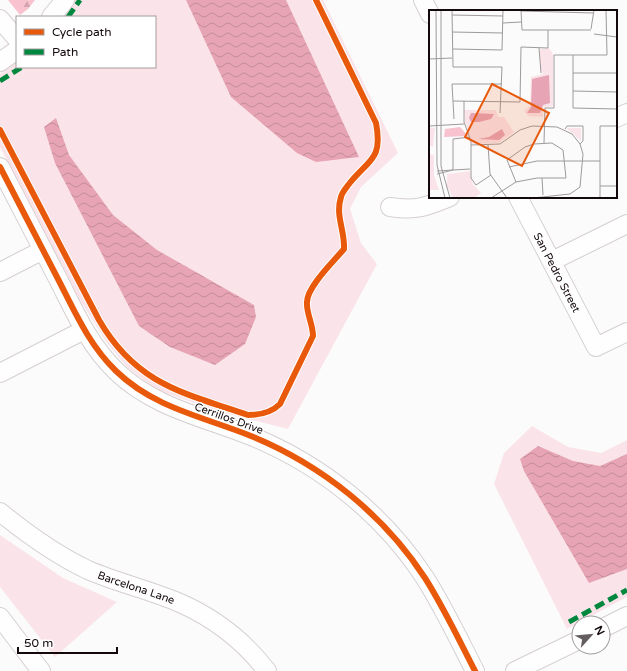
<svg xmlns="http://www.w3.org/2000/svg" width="627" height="671" viewBox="0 0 627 671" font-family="'Varela Round',sans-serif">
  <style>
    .forest { fill: url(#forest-firs) }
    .green { fill: #fae4e9 }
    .water { fill: url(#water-waves) }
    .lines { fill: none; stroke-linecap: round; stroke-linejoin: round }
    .minor-casing { stroke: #d6cfd0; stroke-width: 20 }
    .minor { stroke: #fefefe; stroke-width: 18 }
    .quiet { stroke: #00873e; stroke-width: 5; stroke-dasharray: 10 5; stroke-linecap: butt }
    .cycleway-casing { stroke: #fff; stroke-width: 8 }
    .cycleway { stroke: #e8590c; stroke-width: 6 }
    .labels { text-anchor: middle; stroke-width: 3; stroke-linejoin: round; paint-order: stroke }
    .street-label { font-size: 11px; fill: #13080b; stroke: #fff }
    .inset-road { fill: none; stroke: #9e9a9b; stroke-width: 1 }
    .view { fill: #e8590c; fill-opacity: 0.15; stroke: #e8590c; stroke-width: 2 }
    .inset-edge { fill: none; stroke: #13080b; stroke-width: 2 }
  </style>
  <defs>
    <pattern id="forest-firs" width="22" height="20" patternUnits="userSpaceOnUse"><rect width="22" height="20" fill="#f8c2cf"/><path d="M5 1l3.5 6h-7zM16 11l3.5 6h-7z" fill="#d4a5b0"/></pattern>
    <pattern id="water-waves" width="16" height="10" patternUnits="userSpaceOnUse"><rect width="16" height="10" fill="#e6a4b4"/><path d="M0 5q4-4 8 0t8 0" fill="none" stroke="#c48c99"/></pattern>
  </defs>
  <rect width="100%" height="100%" fill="#fbfbfb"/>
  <path class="forest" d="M8,0H35L28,9L20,15Z"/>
  <g class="green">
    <path d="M71,0H323L398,153L361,187L350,209L361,243L377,264L288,429L221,412L157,390L127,367L107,343L80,300L0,147V74L17,62V67H155V17H58Z"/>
    <path d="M532,426L568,447L601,453L627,440V597L567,629L494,484L504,453Z"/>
    <path d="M0,535L63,578L117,602L55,657L0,587Z"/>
  </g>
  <g class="water">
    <path d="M186,0H286L359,157L316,162L297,153L231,97Z"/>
    <path d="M56,118L69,155L113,215L157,250L254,305L256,317L245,344L215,365L170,347L139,326L55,163L44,127Z"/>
    <path d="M538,446L573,461L600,466L627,454V569L589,583L524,471L520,459Z"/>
  </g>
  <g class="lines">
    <g class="minor-casing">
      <g id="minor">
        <path d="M423,0L430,14"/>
        <path d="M51,17L65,0"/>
        <path d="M0,19L17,39"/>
        <path d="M0,62L17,50"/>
        <path d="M616,118L627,113"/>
        <path d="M0,167C19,204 39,242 58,279C75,312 89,345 116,371C154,408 204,417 251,436C322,465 384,515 425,578C444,608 459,640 475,671"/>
        <path id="s1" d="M518,197L596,347L627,332"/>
        <path d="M390,207C416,211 426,207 450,197"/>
        <path d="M552,261L627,224"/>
        <path d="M0,272L43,250"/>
        <path d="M0,373L84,330"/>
        <path id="s2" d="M0,512C27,534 56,555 88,570C118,583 150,590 180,603C214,618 244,641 267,671"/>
        <path d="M0,617L41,671"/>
        <path d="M603,628L627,616"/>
        <path d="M515,671L579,640"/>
      </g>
    </g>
    <use href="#minor" class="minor"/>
    <g class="quiet">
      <path d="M68,17L80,0"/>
      <path d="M0,81L22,67"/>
      <path d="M569,622L627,590"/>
    </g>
    <g class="cycleway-casing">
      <g id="cycleway">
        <path d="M0,130L99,320C136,384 183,393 248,415C260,415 271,413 280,404L313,336C313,324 306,313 307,302C307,287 334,261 344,249C345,230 335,216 341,197C342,192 346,188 349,184C369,159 383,160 376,123L316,0"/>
        <path d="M0,167C19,204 39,242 58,279C75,312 89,345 116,371C154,408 204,417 251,436C322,465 384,515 425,578C444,608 459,640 475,671"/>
      </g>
    </g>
    <use href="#cycleway" class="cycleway"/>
  </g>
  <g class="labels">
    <g class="street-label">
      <text dy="4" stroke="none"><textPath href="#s1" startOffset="85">San Pedro Street</textPath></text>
      <text transform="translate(229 418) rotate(20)" y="4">Cerrillos Drive</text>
      <text dy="4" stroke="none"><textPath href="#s2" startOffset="157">Barcelona Lane</textPath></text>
    </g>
  </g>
  <g transform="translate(429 10)">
    <rect width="188" height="188" fill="#fbfbfb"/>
    <path d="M0,117L6,118L4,137L0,135ZM152,118V131L138,119V118ZM0,144L5,145V165L10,180H0Z" fill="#fae4e9"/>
    <path d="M31,117L39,126L15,127L16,119Z" fill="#f8c2cf"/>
    <path d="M120,38L124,44V96L114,98V107L99,106L95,101L101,96L102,67L114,64L111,59V39ZM35,100H67L69,107H75L85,122L70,133L43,134L36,112ZM41,161L44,174L52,183L45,188H24L18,176V164Z" fill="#fae4e9"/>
    <path d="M120,65L121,93L114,95L111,103H98L102,97L103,69ZM42,103L65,104L62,109L50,112H42L40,108ZM73,119L76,125L70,130L49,129L60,127Z" fill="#e6a4b4"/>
    <path class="inset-road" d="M7,0L8,155L16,188M12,0V156L21,188M23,0L24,57H73L71,103M92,0L93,20H162M92,1L165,3M23,5L74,6M74,13L92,12M162,19L165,0M23,22L74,23M165,24L188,27M110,38L112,63M24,39L73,40L74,0M144,45V98L188,99M0,49L23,48M144,63H188M144,81L188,82M24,91L91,92L92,37L119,38V20M35,91V112L42,131V168L47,175L62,165M25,109L23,74H73M0,116L35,114M136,119L138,116H154V131L151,134M115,133L116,98H125V45H178L177,0M42,135L71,134L91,120L103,116L128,117L143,124L151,134L154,144L151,177L141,184L104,188M59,135L61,164L78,188M80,157L108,151H171M24,160V129L41,127M8,161L41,159M8,164L24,160M113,168L114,185M171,176H188M62,188L87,172L108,168H137L134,140L123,133L105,134L96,137L78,150L87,172M171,188V116H188"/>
    <path class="view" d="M63,74L120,103L93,156L36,127Z"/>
    <rect width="188" height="188" class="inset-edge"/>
  </g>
  <rect x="16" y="16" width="140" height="52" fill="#ffffff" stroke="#a19c9d"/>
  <rect x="24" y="29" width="20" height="6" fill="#e8590c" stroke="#a19c9d"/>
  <text x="52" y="36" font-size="12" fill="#13080b">Cycle path</text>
  <rect x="24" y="49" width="20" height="6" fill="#00873e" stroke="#a19c9d"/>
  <text x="52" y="56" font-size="12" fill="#13080b">Path</text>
  <g transform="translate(591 635) rotate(63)"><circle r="19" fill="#ffffff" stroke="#a19c9d"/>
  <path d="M0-3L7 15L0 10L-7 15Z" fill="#645d5f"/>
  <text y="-6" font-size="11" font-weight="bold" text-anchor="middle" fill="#13080b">N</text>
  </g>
  <path d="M18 647v6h99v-6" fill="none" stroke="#13080b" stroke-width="2"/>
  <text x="24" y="647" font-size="12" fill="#13080b" stroke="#ffffff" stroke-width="3" paint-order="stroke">50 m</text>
</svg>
